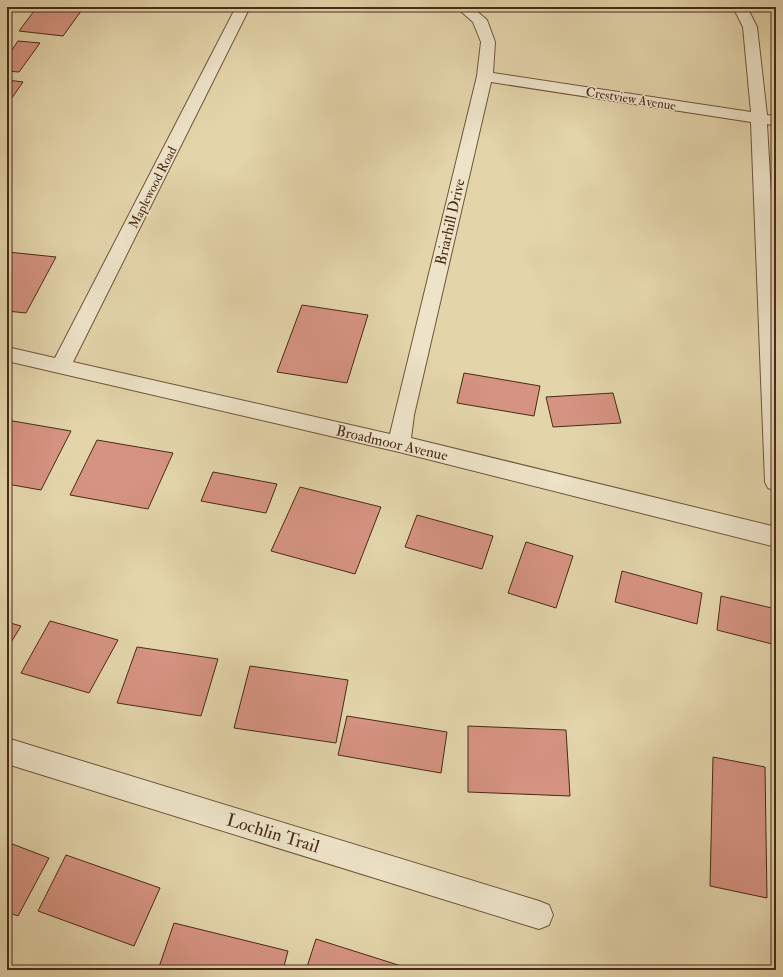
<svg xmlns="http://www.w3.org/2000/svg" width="783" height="977" viewBox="0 0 783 977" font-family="'IM FELL Double Pica',serif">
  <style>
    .building { fill: #d59381; stroke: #492a18 }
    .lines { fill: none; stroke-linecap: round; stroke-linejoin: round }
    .minor-casing { stroke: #70543c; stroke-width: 2 }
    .minor { fill: #ede3c8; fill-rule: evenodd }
    .labels { text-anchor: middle; stroke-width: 3; stroke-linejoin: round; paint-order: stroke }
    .far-street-label { font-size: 13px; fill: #492a18; stroke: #ede3c8 }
    .street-label { font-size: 15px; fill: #492a18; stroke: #ede3c8 }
    .near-street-label { font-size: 18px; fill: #492a18; stroke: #ede3c8 }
  </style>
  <rect width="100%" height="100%" fill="#e3d4aa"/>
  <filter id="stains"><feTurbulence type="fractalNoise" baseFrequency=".005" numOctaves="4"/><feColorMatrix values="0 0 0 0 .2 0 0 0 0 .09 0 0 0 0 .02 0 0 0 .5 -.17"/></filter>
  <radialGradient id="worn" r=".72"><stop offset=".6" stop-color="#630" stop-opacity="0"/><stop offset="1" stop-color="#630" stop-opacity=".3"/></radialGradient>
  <g class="building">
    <path d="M37,7H84L63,36L19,31Z"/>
    <path d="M18,41L40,43L19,72L7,71V57Z"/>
    <path d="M7,80L23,82L7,105Z"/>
    <path d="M8,252L56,257L26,313L7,311Z"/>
    <path d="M302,305L368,315L347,383L277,372Z"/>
    <path d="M464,373L540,386L534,416L457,403Z"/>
    <path d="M613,393L621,423L553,427L546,397Z"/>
    <path d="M7,420L71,431L41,490L7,484Z"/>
    <path d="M97,440L173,453L148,509L70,495Z"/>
    <path d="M213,472L277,484L266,513L201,501Z"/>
    <path d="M300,487L381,507L355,574L271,551Z"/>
    <path d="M417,515L493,536L482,569L405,547Z"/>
    <path d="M526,542L573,556L556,608L508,593Z"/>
    <path d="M622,571L702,593L697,624L615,602Z"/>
    <path d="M721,596L776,609V645L717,630Z"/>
    <path d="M50,621L118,640L89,693L21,673Z"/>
    <path d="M7,622L21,626L7,649Z"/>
    <path d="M137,647L218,659L201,716L117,703Z"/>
    <path d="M250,666L348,680L336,743L234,728Z"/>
    <path d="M347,716L447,732L441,773L338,755Z"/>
    <path d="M468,726L566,730L570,796L468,792Z"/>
    <path d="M713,757L765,767L767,898L710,886Z"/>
    <path d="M7,842L49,858L18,916L7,912Z"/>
    <path d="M66,855L160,888L134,946L38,911Z"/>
    <path d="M174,923L288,951L283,970H158Z"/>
    <path d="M316,939L414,970H306Z"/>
  </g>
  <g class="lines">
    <g class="minor-casing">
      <g id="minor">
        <path d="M236,7H250L73,362L390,434L477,76L481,42L473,22L456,7H472L487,20L495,42L493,73L751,112L743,27L733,7H747L757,27L767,115L776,116V126L767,124L776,282V491L768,488L765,482L751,122L491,82L414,415L411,438L776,527V547L399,452L7,361V347L55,358Z"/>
        <path d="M7,738L539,901L549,905L553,915L549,925L539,929L7,764Z"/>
      </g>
    </g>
    <use href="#minor" class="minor"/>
  </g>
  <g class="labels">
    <g class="far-street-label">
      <text transform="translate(631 98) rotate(9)" y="5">Crestview Avenue</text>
      <text transform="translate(152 187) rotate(-63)" y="5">Maplewood Road</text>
    </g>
    <g class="street-label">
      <text transform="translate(450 222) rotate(-77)" y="5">Briarhill Drive</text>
      <text transform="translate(392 443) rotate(13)" y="5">Broadmoor Avenue</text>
    </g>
    <g class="near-street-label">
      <text transform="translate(273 833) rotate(17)" y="6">Lochlin Trail</text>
    </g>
  </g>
  <rect width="783" height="977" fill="none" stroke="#e3d4aa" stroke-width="24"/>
  <rect x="8" y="8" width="767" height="961" fill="none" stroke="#492a18" stroke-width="2"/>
  <rect x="12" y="12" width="759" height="953" fill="none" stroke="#492a18"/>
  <rect width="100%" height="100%" filter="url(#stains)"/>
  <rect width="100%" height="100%" fill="url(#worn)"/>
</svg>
